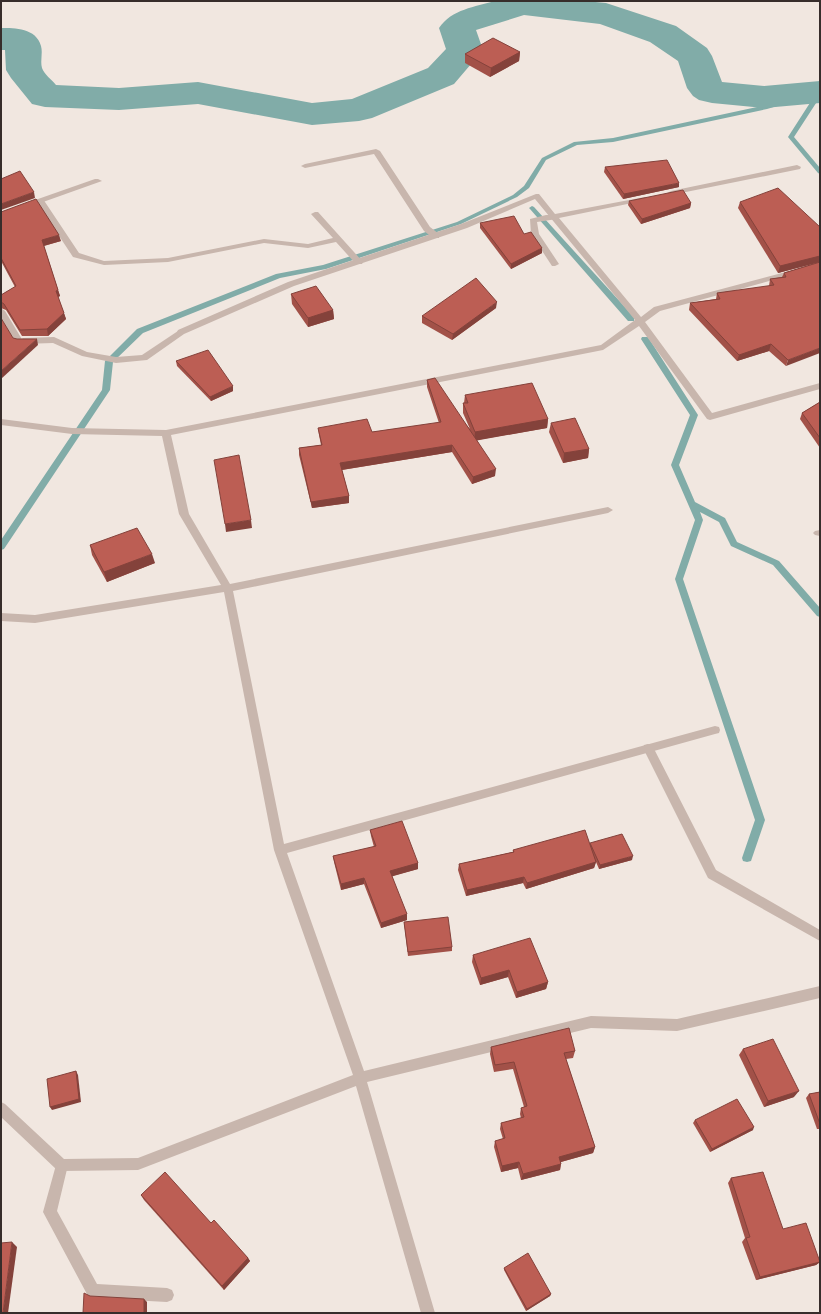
<svg xmlns="http://www.w3.org/2000/svg" width="821" height="1314" viewBox="0 0 821 1314" font-family="Figtree,sans-serif">
  <style>
    .lines { fill: none; stroke-linecap: round; stroke-linejoin: round }
    .stream { fill: #81aca8; fill-rule: evenodd }
    .river { fill: #81aca8; fill-rule: evenodd }
    .service { fill: #c8b6ad; fill-rule: evenodd }
    .minor { fill: #c8b6ad; fill-rule: evenodd }
    .wall { fill: #a25148 }
    .shaded-wall { fill: #84423b }
    .building { fill: #bc5e54; stroke: #84423b }
  </style>
  <rect width="100%" height="100%" fill="#f1e7e0"/>
  <g class="lines">
    <g class="stream">
      <path d="M820,90V97L794,137L820,168V174L818,173L788,137L815,95L767,109L613,142L577,145L546,160L529,188L517,197L461,224L326,269L280,278L143,333L113,362L110,390L4,549L1,550V540L102,390L105,361L137,329L276,274L323,265L457,222L513,195L524,186L542,158L574,142L613,138L766,105Z"/>
      <path d="M532,206L534,207L634,317V321H628L530,209L529,208Z"/>
      <path d="M642,337H648L698,415L679,465L695,502L725,518L737,542L779,561L820,608V617L817,616L773,565L731,546L719,522L700,512L703,520L683,579L765,820L752,858L751,861L747,862L743,861L742,858L755,820L675,579L695,520L671,465L690,415L641,339Z"/>
    </g>
    <path class="river" d="M495,1H585L606,3L676,26L707,48L712,56L722,82L764,86L820,81V103L764,108L712,103L699,100L693,96L687,88L678,61L650,42L600,24L524,15L476,30L483,50L454,84L372,118L359,121L312,125L198,104L119,110L45,107L32,104L11,78L6,70L5,50H1V28C15,28 36,28 41,46C43,53 40,61 42,68C44,74 52,80 56,85L119,88L198,82L312,103L352,99L428,68L446,49L439,28C452,9 475,7 495,1Z"/>
    <g class="service">
      <path d="M376,149L380,151L430,227L439,234V238H433L424,231L374,154L305,168L301,166L305,164Z"/>
      <path d="M37,199H43L79,253L104,261L168,258L264,239L308,244L333,238L311,214L315,212H318L363,262L362,264H356L336,242L308,248L264,243L168,262L104,265L73,257L36,201Z"/>
      <path d="M546,215H554L558,217L557,219L537,222L539,234L559,264L555,266H552L531,234L530,219Z"/>
      <path d="M181,329L184,330V334L147,360L116,363L82,356L53,343L23,344L19,341L23,338L54,337L87,352L116,357L142,355Z"/>
      <path d="M648,744L652,745L716,870L820,930V941L708,878L643,748L644,745Z"/>
      <path d="M62,1159L67,1160L68,1165L57,1211L97,1284L167,1288L172,1290L174,1295L172,1300L167,1302L93,1298L88,1296L43,1212L56,1165L57,1160Z"/>
    </g>
    <g class="minor">
      <path d="M797,165L801,167L800,169L671,195L667,193L671,191Z"/>
      <path d="M95,179H98L102,181L1,217V212Z"/>
      <path d="M536,194H539L555,214L645,197V201H642L559,218L641,317L654,307L820,263V267L660,311L645,322L712,413L820,383V389L710,420L707,419L639,326L603,350L171,435L189,514L230,584L608,507L613,510L608,513L233,591L284,844L715,726L719,727L720,730L719,733L715,734L287,853L364,1071L591,1016L677,1019L820,986V998L677,1031L591,1028L367,1082L435,1313H421L356,1086L138,1170L62,1171L57,1170L1,1117V1102L5,1104L64,1159L138,1158L353,1075L274,850L224,592L35,623L1,621V613L35,615L221,585L179,514L162,436L72,434L1,425V419L72,428L166,430L601,345L635,320L535,199L467,228L294,286L184,334H178L177,332L178,330L288,282L461,224Z"/>
      <path d="M1,308L5,311L23,341L22,343L19,344L16,343L1,318Z"/>
      <path d="M820,530V536L815,535L813,533L815,531Z"/>
    </g>
  </g>
  <g class="wall">
    <path d="M520,52L519,61L490,77L465,63V54Z"/>
    <path d="M605,167L679,187L623,199L604,172Z"/>
    <path d="M629,201L691,203L690,208L641,224L628,205Z"/>
    <path d="M740,202L820,227V262L778,273L738,208Z"/>
    <path d="M1,212L61,241L44,246L60,296L58,297L66,319L48,336H22L6,310L1,308V295L15,287L1,261Z"/>
    <path d="M480,223L524,234L542,253L511,269L480,228Z"/>
    <path d="M820,262L786,366L769,351L737,361L689,310L690,303L716,299L717,293L769,286L770,279L782,277L784,273Z"/>
    <path d="M291,294L333,310L334,319L308,327L292,304Z"/>
    <path d="M496,308L452,340L422,323V316Z"/>
    <path d="M176,361L233,391L211,401L177,366Z"/>
    <path d="M427,380L470,429L463,413V403H464L465,395L548,419L547,428L477,440L495,476L472,484L452,452L342,470L349,496V503L312,508L299,455V448L321,445L319,435L318,428L372,432L439,423L427,387Z"/>
    <path d="M820,402V448L800,419L802,413Z"/>
    <path d="M551,423L589,449L588,458L563,463L549,432Z"/>
    <path d="M90,545L155,563L107,582L92,555Z"/>
    <path d="M370,830L418,863V869L392,876L407,920L381,928L364,884L341,890L334,862L333,856L374,847L371,836Z"/>
    <path d="M590,844L632,860L599,869L596,862L594,868L526,889L523,883L466,896L458,870L459,864L513,852V850Z"/>
    <path d="M404,922L452,947V951L408,956Z"/>
    <path d="M473,955L548,982L546,989L516,998L508,977L480,985L472,962Z"/>
    <path d="M491,1047L575,1051L573,1058L566,1059L595,1147L593,1153L561,1162L560,1170L521,1180L518,1168L501,1172L494,1147L495,1141L503,1139L500,1129L501,1123L521,1118L520,1114L521,1108L524,1107L513,1069L494,1072L490,1054Z"/>
    <path d="M743,1049L794,1097L764,1107L739,1055Z"/>
    <path d="M820,1092V1129H817L806,1098L809,1094Z"/>
    <path d="M695,1120L753,1130L710,1152L693,1123Z"/>
    <path d="M731,1178L783,1229L820,1262L816,1265L756,1280L742,1242L745,1238L728,1183Z"/>
    <path d="M141,1195L211,1223L248,1258L250,1261L224,1290L144,1200Z"/>
    <path d="M504,1268L551,1294L550,1296L526,1311L504,1270Z"/>
  </g>
  <g class="shaded-wall">
    <path d="M520,52L519,61L490,77L491,68Z"/>
    <path d="M679,183V187L623,199L624,194Z"/>
    <path d="M34,192L35,198L1,210V204Z"/>
    <path d="M691,203L690,208L641,224L642,219Z"/>
    <path d="M59,235L61,241L43,246L42,240Z"/>
    <path d="M542,248V253L511,269V264Z"/>
    <path d="M820,256V262L778,273L780,266Z"/>
    <path d="M58,290L60,296L58,297L56,291Z"/>
    <path d="M497,302L496,308L452,340L453,334Z"/>
    <path d="M333,310L334,319L308,327V318Z"/>
    <path d="M64,313L66,319L48,336L47,329Z"/>
    <path d="M37,339L38,345L1,379V371Z"/>
    <path d="M771,344L769,351L737,361L739,355Z"/>
    <path d="M820,348V353L786,366L788,360Z"/>
    <path d="M233,386V391L211,401L210,397Z"/>
    <path d="M548,419L547,428L474,441L475,432Z"/>
    <path d="M452,445V452L341,470L340,463Z"/>
    <path d="M589,449L588,458L563,463L564,453Z"/>
    <path d="M496,469L495,476L472,484L473,477Z"/>
    <path d="M349,496V503L312,508L311,502Z"/>
    <path d="M251,520L252,528L226,532L225,524Z"/>
    <path d="M152,554L155,563L107,582L104,572Z"/>
    <path d="M633,856L632,860L599,869L600,865Z"/>
    <path d="M596,862L594,868L526,889L527,883Z"/>
    <path d="M418,863V869L390,877V871Z"/>
    <path d="M524,877L523,883L466,896L467,890Z"/>
    <path d="M364,878V884L341,890V884Z"/>
    <path d="M407,914V920L381,928V923Z"/>
    <path d="M509,970L508,977L480,985L481,978Z"/>
    <path d="M548,982L546,989L516,998L517,992Z"/>
    <path d="M76,1071L78,1075L81,1102L52,1110L50,1107Z"/>
    <path d="M799,1091L794,1097L764,1107L768,1101Z"/>
    <path d="M754,1127L753,1130L710,1152L712,1149Z"/>
    <path d="M595,1147L593,1153L557,1163L559,1157Z"/>
    <path d="M519,1162L518,1168L501,1172L502,1166Z"/>
    <path d="M561,1164L560,1170L521,1180L523,1174Z"/>
    <path d="M12,1242L17,1247L8,1313H3Z"/>
    <path d="M248,1258L250,1261L224,1290L222,1286Z"/>
    <path d="M820,1262L816,1265L756,1280L760,1277Z"/>
    <path d="M551,1294L550,1296L526,1311L527,1309Z"/>
    <path d="M144,1299L147,1302V1313H144Z"/>
  </g>
  <g class="building">
    <path d="M493,38L520,52L491,68L465,54Z"/>
    <path d="M667,160L679,183L624,194L605,167Z"/>
    <path d="M20,171L34,192L1,204V179Z"/>
    <path d="M778,188L820,227V256L780,266L740,202Z"/>
    <path d="M683,190L691,203L642,219L629,201Z"/>
    <path d="M36,199L59,235L42,240L58,290L56,291L64,313L47,329L20,330L4,304L1,302V295L16,286L1,258V212Z"/>
    <path d="M514,216L524,234L531,232L542,248L511,264L480,223Z"/>
    <path d="M820,262V348L788,360L771,344L739,355L690,303L720,299L717,293L774,285L770,279L786,277L784,273Z"/>
    <path d="M476,278L497,302L453,334L422,316Z"/>
    <path d="M316,286L333,310L308,318L291,294Z"/>
    <path d="M1,318L13,338L17,339H37L1,371Z"/>
    <path d="M208,350L233,386L210,397L176,361Z"/>
    <path d="M435,378L496,469L473,477L452,445L340,463L349,496L311,502L299,448L322,445L318,428L367,419L372,432L441,422L427,380Z"/>
    <path d="M532,383L548,419L475,432L463,403H468L465,395Z"/>
    <path d="M820,402V438L802,413Z"/>
    <path d="M575,418L589,449L564,453L551,423Z"/>
    <path d="M239,455L251,520L225,524L214,460Z"/>
    <path d="M137,528L152,554L104,572L90,545Z"/>
    <path d="M402,821L418,863L390,871L407,914L381,923L364,878L341,884L333,856L376,846L370,830Z"/>
    <path d="M585,830L596,862L527,883L524,877L467,890L459,864L514,852L513,850Z"/>
    <path d="M622,834L633,856L600,865L590,843Z"/>
    <path d="M448,917L452,947L408,952L404,922Z"/>
    <path d="M530,938L548,982L517,992L509,970L481,978L473,955Z"/>
    <path d="M569,1028L575,1051L564,1053L595,1147L559,1157L561,1164L523,1174L519,1162L502,1166L495,1141L505,1138L501,1123L524,1117L521,1108L527,1106L514,1062L495,1065L491,1047Z"/>
    <path d="M773,1039L799,1091L768,1101L743,1049Z"/>
    <path d="M76,1071L79,1099L50,1107L47,1079Z"/>
    <path d="M820,1092V1124L809,1094Z"/>
    <path d="M737,1099L754,1127L712,1149L695,1120Z"/>
    <path d="M165,1172L211,1223L214,1220L248,1258L222,1286L141,1195Z"/>
    <path d="M763,1172L783,1229L806,1223L820,1262L760,1277L746,1238L750,1237L731,1178Z"/>
    <path d="M12,1242L3,1313H1V1243Z"/>
    <path d="M528,1253L551,1294L527,1309L504,1268Z"/>
    <path d="M84,1293L90,1296L144,1299V1313H83Z"/>
  </g>
  <rect width="821" height="1314" fill="none" stroke="#372d2b" stroke-width="4"/>
</svg>
